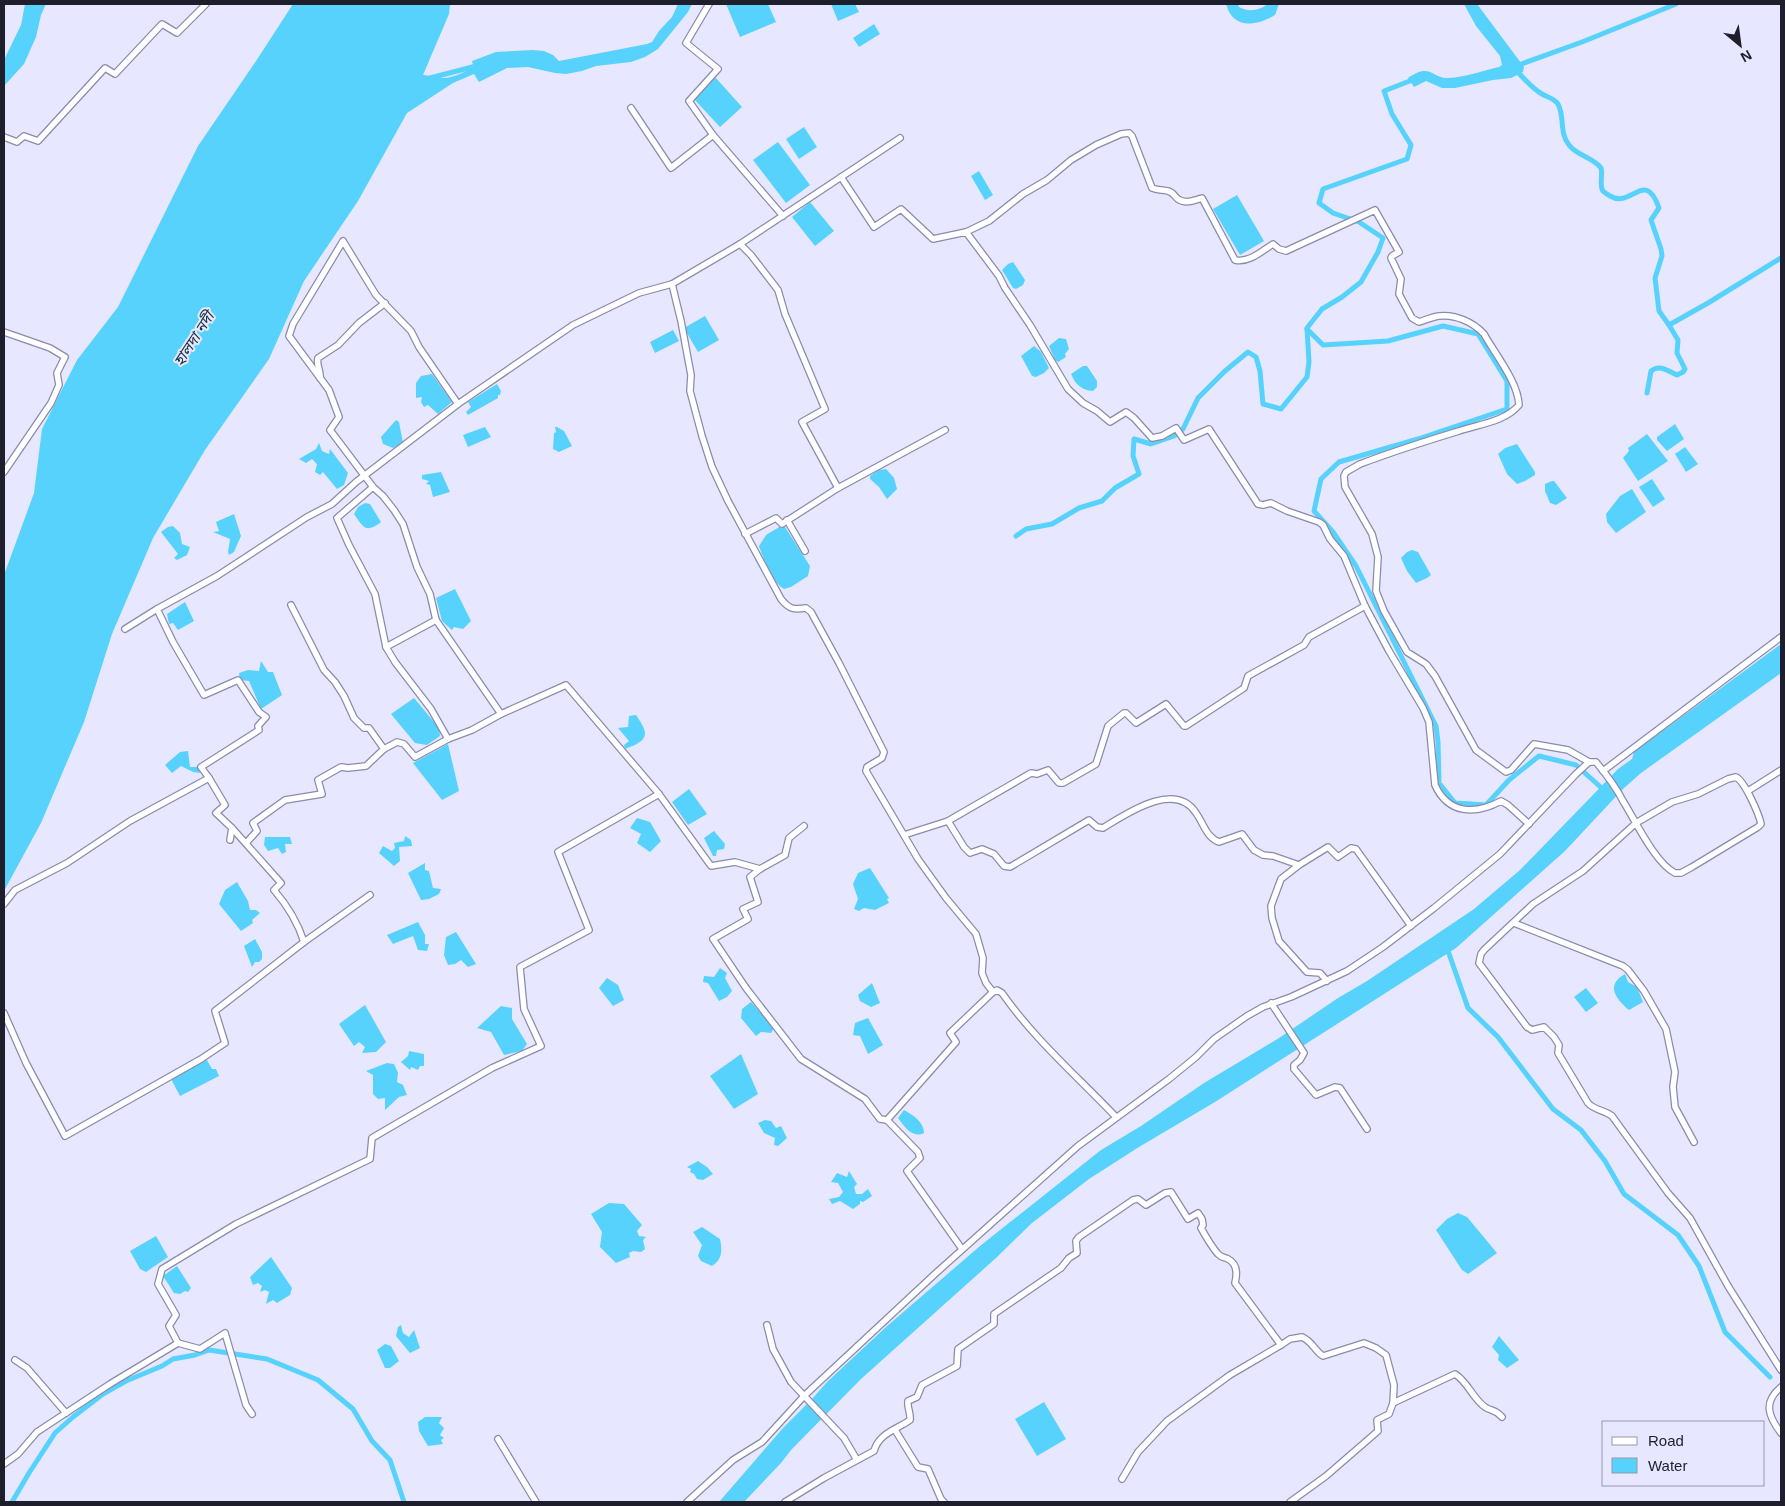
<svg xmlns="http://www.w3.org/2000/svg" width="1785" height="1506" viewBox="0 0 1785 1506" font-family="Helvetica,'Noto Sans Bengali',sans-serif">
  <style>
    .water { fill: #57d2fc }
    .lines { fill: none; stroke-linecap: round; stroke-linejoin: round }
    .canal { stroke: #57d2fc; stroke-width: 5 }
    .street-casing { stroke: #8a8bac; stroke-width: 8 }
    .street { stroke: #fff; stroke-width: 5.5 }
    .labels { text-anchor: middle; stroke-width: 4; stroke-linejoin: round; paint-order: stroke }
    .water-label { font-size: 15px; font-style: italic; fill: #152f39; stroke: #e7e8ff }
  </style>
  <rect width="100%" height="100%" fill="#e7e8ff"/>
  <g class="water">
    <path d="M25,4H46L41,15L36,37L24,64L4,86V60L21,25Z"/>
    <path d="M293,4H450L449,14L423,75C429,75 437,78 443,78C454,78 465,71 474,68L472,61L496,52L533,50L544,51L553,55L559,61L647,44L652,42L659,31L672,17L678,4H692L688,12L658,49L645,57L631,62L596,66L582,71L566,74L555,73L528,67L507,68L479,82L474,74L453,83L407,113L358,201L304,281L269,359L205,450L153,538L112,634L84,722L41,823L4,891V575L34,493L42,429L77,360L118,307L198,146L256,61Z"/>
    <path d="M726,4H768L776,22L740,37Z"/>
    <path d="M831,4H855L859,12L838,21Z"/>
    <path d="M1226,4H1238L1239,7C1247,12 1260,11 1267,4H1279L1275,15C1256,26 1233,30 1226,4Z"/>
    <path d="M1464,4H1477L1524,67L1523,72L1511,78L1493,80L1455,88H1442L1426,81L1414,87L1408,78C1431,62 1432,79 1448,78C1465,77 1482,71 1499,67L1502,65L1500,56L1476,26Z"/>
    <path d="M874,24L880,34L859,47L853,38Z"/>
    <path d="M715,77L742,107L720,127L693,98Z"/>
    <path d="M804,127L817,147L799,159L786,139Z"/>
    <path d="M778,142L810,185L786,203L753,160Z"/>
    <path d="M979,171L993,195L985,200L971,176Z"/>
    <path d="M1237,195L1264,241L1240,255L1213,209Z"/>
    <path d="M810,202L834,231L815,246L792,217Z"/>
    <path d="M1013,262L1025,280L1023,285L1016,289L1013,288L1002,270L1008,264Z"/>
    <path d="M705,316L719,340L698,352L684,328Z"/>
    <path d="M673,330L679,341L655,353L650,342Z"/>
    <path d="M1059,338L1066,339L1069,349L1065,354L1066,357L1058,362L1055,360L1049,346Z"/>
    <path d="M1034,346L1041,352L1049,368L1044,373L1036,377L1032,376L1021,356Z"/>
    <path d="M1083,366H1087L1097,381V387L1093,391C1081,390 1076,385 1071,374Z"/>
    <path d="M432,374L452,402L438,414L428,405L424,407L421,402L422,397L416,398V383L421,376Z"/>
    <path d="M497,384L501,391L500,395H498V398L468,415L466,412L471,407L468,402Z"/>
    <path d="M396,420L399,422L403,443L393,448L383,444L381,437Z"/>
    <path d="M1675,424L1684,439L1667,451L1657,440V437Z"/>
    <path d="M485,427L491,437L468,447L463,435Z"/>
    <path d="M555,427H557L564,431L572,446L559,452L553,449L554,433L556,432Z"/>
    <path d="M1647,434L1668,461L1638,481L1623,458L1629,451L1628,448Z"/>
    <path d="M319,443L322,451L329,454L330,449L348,473L344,485L337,489L323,472L320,475L315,472L317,464L312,459L306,463L299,459L316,449Z"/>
    <path d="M1517,444L1535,472V475L1525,481L1517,484L1507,474L1498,454L1505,448Z"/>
    <path d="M1685,447L1698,464L1686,472L1675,454Z"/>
    <path d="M886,469L894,478L897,489L887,499L879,487L870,479V476L879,470Z"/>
    <path d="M441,472L450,492L433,497L430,485L426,484L429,481L422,479V475Z"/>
    <path d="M1652,479L1665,499L1653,507L1639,487Z"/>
    <path d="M1552,481H1554L1567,498L1556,505L1550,503L1545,491V484Z"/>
    <path d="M1632,489L1646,512L1616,533L1607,522L1606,514L1620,496Z"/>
    <path d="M365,503L370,504L381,522C366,534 363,527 354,514L358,507Z"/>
    <path d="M234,514L241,536L234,552L229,555L228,552L230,539L213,532L219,531L216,522Z"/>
    <path d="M173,526L180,533L182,544L190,547L187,555L177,560L174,558L178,554L161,532L168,527Z"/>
    <path d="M781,526L785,527L810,566L808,576L791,587L784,589C773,583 763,559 759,546L766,535Z"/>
    <path d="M1412,550L1418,552L1431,575L1427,578L1416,583L1407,571L1401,558L1407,552Z"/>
    <path d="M455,589L471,621L463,629L454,627L452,630L442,621L436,598Z"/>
    <path d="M185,602L194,621L178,630L173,623L169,624L167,614Z"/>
    <path d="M1781,644V673L1641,773L1623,789L1565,851L1456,948L1215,1102L1139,1147L1089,1179L1032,1223L996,1258L861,1379L791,1450L781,1463L744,1502H719L783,1428L812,1399L827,1382L886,1327L980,1246L1101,1150L1141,1126L1204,1083L1279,1038L1338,998L1367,981L1474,909L1520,870L1618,769L1632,759L1634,752Z"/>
    <path d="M261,661L268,672H273L282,695L261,709L249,681L240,680L239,673L248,670L259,671Z"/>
    <path d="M414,698L439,728L440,736L427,745L415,743L391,714Z"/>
    <path d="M636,715C649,734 650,740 625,749L624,745L629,741L618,728L628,727L629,716Z"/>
    <path d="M448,744L459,791L442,800L413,763Z"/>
    <path d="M188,751L190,767H198L200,773L193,772L181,766L172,773L165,765L180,752Z"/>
    <path d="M689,789L707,814L688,825L672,802Z"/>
    <path d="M637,818L650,822L661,841L650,852L637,843L641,834L630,828Z"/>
    <path d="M714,831L725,844L724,849L717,850L716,856H713L704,838Z"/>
    <path d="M405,836L411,840L412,846L399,847L400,861L394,866L379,853L383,846L392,851L395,848L394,843L404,841Z"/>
    <path d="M265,837H290L292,844H285L286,852L282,854L278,848L268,851L264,845Z"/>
    <path d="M425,863V870L429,871L433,888L441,889L439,894L429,899L421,900L408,873Z"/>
    <path d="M870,868L889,898L887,899L889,903L875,910L864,908L859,911L854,909L858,899L853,884L858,873Z"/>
    <path d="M237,882L248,901L250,910H256L260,913L252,920L253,923L241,931L219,904L225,890Z"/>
    <path d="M418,922L425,935V944H429L427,951L418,950L413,936L393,944L387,935Z"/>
    <path d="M456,932L476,964L468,967L461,960L455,964L448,965L444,955L446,937Z"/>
    <path d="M255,939L262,952V959L259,962H255L252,967L244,946Z"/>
    <path d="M720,968L727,973L725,978L732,991L727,997L719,1001L708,983L703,982L704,976L714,977Z"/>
    <path d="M1625,974L1628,982L1637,987L1643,1002L1629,1010C1616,999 1605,985 1625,974Z"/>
    <path d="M607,978L618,985L624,1000L613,1006L599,988Z"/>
    <path d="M872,983L880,1003L871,1007L860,1001L858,995Z"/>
    <path d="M1586,988L1598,1003L1586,1012L1574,997Z"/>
    <path d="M751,1002L774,1028L771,1033L761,1032L756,1036L741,1018L742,1009Z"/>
    <path d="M365,1005L386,1042L376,1052L362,1053L365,1047L359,1042L354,1046L339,1024Z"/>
    <path d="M501,1006L512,1008V1019L527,1044L522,1051L504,1055L491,1032L477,1028Z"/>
    <path d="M868,1018L883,1045L868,1054L860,1036L853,1035L855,1023Z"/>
    <path d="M409,1051L424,1054V1066H420L418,1070L411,1067L410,1070L401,1062L408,1056Z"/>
    <path d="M741,1054L758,1094L734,1109L710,1076Z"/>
    <path d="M207,1060L212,1069H216L219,1076L180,1096L171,1079Z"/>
    <path d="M387,1063L394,1064L398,1073L397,1082L403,1085L407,1095L399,1097L385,1110V1098L378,1099L373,1094V1075L366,1071Z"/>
    <path d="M904,1110C913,1115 924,1122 924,1133C912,1139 904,1126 898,1118Z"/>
    <path d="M765,1120L771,1121L776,1128L781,1126L787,1138L778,1146L774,1145L775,1138L764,1133L758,1123Z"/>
    <path d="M698,1161L707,1167L713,1174L703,1180L697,1179L694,1174L690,1172L691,1169L687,1167Z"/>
    <path d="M849,1171L857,1184L854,1187L856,1194H862L868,1189L872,1196L863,1202L860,1201V1204L853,1209L840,1201L832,1204L829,1199L839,1197L843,1192L838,1183L831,1182L837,1173L847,1177Z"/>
    <path d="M609,1203L624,1204L642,1225L637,1231L639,1236L646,1237L643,1240L645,1249L641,1252L633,1251L629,1253L630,1257L616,1263L600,1247L602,1232L591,1214Z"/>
    <path d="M1458,1213L1467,1217L1497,1253L1468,1274L1462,1270L1436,1230L1447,1219Z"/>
    <path d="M702,1227L720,1239C722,1250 723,1259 712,1266L701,1261L698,1256L702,1245L693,1232Z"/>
    <path d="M156,1236L168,1257L146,1272L140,1269L130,1251Z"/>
    <path d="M271,1257L292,1288L290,1295L277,1303L273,1300L266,1304L269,1292L265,1290L260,1292L262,1286L258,1283L253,1285L250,1277Z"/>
    <path d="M177,1266L191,1288L188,1292L185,1291L180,1294L174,1293L163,1276Z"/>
    <path d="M401,1325L403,1333L409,1337L414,1330L420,1348L410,1353L396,1336L398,1327Z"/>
    <path d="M1499,1336L1519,1360L1507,1368L1498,1360L1499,1355L1492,1347Z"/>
    <path d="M385,1344L391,1346L399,1361L390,1368H385L377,1350Z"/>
    <path d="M1044,1402L1066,1439L1037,1456L1015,1419Z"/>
    <path d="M425,1417H442L439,1423L444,1428L440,1435L444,1438L441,1440L443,1444L428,1446L419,1431L418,1422Z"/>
  </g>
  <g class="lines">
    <g class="canal">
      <path d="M1676,4L1582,42L1513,67C1522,76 1531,88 1542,94C1547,97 1554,98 1558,104C1565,117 1559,133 1569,145C1577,156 1593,157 1601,168C1603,175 1599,185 1603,191C1605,193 1607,194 1610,196C1632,209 1645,168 1659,208L1651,220L1661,249L1662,256L1655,278L1659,311L1669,325L1708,303L1781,258"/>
      <path d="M430,78L480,65"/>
      <path d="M1307,329L1323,345L1388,341L1443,326L1478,334L1507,381V409L1418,439L1339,462L1321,479L1314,511L1333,532L1356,566L1436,726L1438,742L1439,783L1455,803L1486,805L1509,780L1539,756L1576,765L1605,791"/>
      <path d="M1647,393L1651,371C1660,364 1668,371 1677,375L1683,372L1685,369L1677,353L1678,340L1669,325"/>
      <path d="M1016,536L1026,529L1052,524L1079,508L1102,501L1115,488L1139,474L1133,456L1134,439L1151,444L1174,436L1183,429L1198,398L1225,371L1248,352L1256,357L1260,371L1263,404L1281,409L1307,377L1309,362L1307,328L1322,309L1342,297L1361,282L1378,252L1383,238L1359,222L1333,213L1319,203L1323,189L1407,159L1411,145L1392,114L1384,91L1415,79"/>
      <path d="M1447,948L1468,1008L1498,1037L1553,1109L1581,1130L1605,1161L1624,1194L1678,1235L1699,1266L1725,1332L1770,1377"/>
      <path d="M12,1502L29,1473L55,1433L73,1417L103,1394L126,1381L162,1366L173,1359L195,1355L209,1350L267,1359L318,1380L353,1409L372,1441L390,1460L404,1502"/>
    </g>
    <g class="street-casing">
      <g id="street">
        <path d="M709,4L686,43L718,69L689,101L713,135L783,216"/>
        <path d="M631,108L671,168L713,135"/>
        <path d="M4,137L17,142L24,136L38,141L105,68L115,74L162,24L177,33L206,4"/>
        <path d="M841,177L874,227L901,209L933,239L966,232L999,276L1005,288L1030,325L1068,389L1083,403L1097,411L1110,422L1126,412L1134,418L1152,438L1162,436L1176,428L1184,440L1209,429L1258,504L1263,505L1271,503L1287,511L1319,522L1323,525L1330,539L1344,556L1365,606L1389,651L1423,708L1429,722L1435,785C1448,814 1475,815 1501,801L1508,805L1529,824"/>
        <path d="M966,232L989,221L1023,194L1047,180L1071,160L1096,145L1121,134L1129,133L1132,136L1152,188C1160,191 1161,189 1168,191C1173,192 1174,196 1178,199C1185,204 1193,201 1202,198L1235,260C1249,263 1262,251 1273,244L1279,249L1286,251L1375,210L1399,252L1392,256L1391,258L1401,279L1399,294L1412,318L1419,322C1425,320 1432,317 1439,316C1455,314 1473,322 1484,334C1495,354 1518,382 1519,405C1505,422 1479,424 1459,431C1426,441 1392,452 1360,464L1346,472L1344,476L1345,487L1372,534L1378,557L1376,591L1384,611L1407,652L1426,664L1435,676L1476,750L1506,772L1511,770L1534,744L1568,750L1589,762H1596C1606,774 1616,787 1623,801C1635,820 1655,863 1675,873H1681L1692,867L1758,827L1761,824C1759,814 1745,782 1736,777L1728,779L1698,794L1672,802L1636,823L1583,871L1533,904L1484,950L1481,954L1479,963L1527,1027L1532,1030L1544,1027L1554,1037L1559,1045L1558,1053L1588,1103C1594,1110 1604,1110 1612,1116L1668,1193L1690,1218L1728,1286L1781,1370"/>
        <path d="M740,244L751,255L778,290L785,314L825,409L802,422L838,488L945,430"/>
        <path d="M672,284L681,321L691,375L690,391L702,436L712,467L728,501L781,599C789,609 793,610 806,608L811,612L839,663L884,752L882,758L867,767L866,771L918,859L946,898L976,934L983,958L982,973L986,983L993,992"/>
        <path d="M4,332L50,348L65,357L57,373L59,385L51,403L4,472"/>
        <path d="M320,378C321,371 316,365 318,358L338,345L359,323L385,303"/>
        <path d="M458,404L419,347L411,331L376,295L343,241L293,324L289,336L329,390L339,417L330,430L373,487L383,496L394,510L403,524L417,567L430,594L436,620L501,714L566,685L659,794L711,866L735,862L760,869"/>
        <path d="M373,487L337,518L349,545L375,594L386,647"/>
        <path d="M787,520L805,551"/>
        <path d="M745,534L776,518L782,524L838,488"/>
        <path d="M291,605L324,670L335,682L344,696L354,718L364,728H369L384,749"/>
        <path d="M436,620L386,647L395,662L431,709L448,739L472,730L501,714"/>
        <path d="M125,629L157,609L217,576L307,517L332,504L356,482L458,404L573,325L639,293L672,284L740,244L900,138"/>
        <path d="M1603,771L1781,637"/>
        <path d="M209,778L225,805L216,813L232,828L230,840"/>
        <path d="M1748,791L1781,770"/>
        <path d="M948,821L964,847L970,853L982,849L994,854L1004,866L1010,867L1089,820L1097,827L1103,828C1126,814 1175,780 1196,813C1204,824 1206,837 1219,842L1242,834L1254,850L1263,855L1273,856L1299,865L1281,879L1271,906L1272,918L1279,941L1307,972L1320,973L1327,981"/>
        <path d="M804,826L789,838L785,855L760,869L750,877L758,902L743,909L748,919L713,939L746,988L801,1059L865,1099L880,1119L887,1120"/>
        <path d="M232,828L281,883L274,890C287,905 298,923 304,942L370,895"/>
        <path d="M904,835L948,821L1031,773L1037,774L1048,770L1059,783H1063L1096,764L1108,726L1124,713H1126L1136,723L1166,704L1184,726H1186L1244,688L1248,676L1304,645L1309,637L1365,606"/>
        <path d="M246,843L257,831L253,823L285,800L322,794L318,780L341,767L348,768L366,766L384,749L397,742L404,744L415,757L448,739"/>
        <path d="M1299,865L1328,847L1338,857L1351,848L1356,849L1411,926"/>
        <path d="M4,904L15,890L67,863L130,821L209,778L201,767L259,730L258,726L266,717L259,712L238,680L204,695L173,642L157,609"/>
        <path d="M1514,923L1623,966L1628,970L1644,991L1666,1029L1675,1072L1673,1087L1675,1107L1694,1142"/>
        <path d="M1271,1003L1304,1053L1300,1060L1294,1065V1069L1316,1095L1335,1087L1340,1088L1367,1129"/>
        <path d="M4,1013L26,1063L65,1136L201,1059L225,1043L215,1011L304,942"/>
        <path d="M962,1249L907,1171L920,1158L918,1152L887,1120L956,1042L950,1033L993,992L997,990L1002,993C1035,1040 1077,1076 1116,1117"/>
        <path d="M767,1325L773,1349L791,1382L844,1438L857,1460"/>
        <path d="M178,1343L169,1326L176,1315L158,1284L162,1269L236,1224L370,1159L372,1138L492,1068L541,1046L524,1009L520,967L589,930L558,852L659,794"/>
        <path d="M15,1360L27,1368L66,1413"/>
        <path d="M1781,1387C1763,1402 1768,1416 1781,1433"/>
        <path d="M1393,1403L1455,1374C1468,1382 1473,1399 1485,1407C1492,1412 1494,1408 1502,1417"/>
        <path d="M895,1430L918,1467L928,1469L941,1499L944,1502"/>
        <path d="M498,1439L536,1502"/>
        <path d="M4,1464L18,1454L37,1432L110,1384L178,1343L200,1349L225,1333L246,1405L252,1414"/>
        <path d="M1122,1479L1138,1452L1167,1421L1230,1375L1281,1345"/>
        <path d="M687,1502L733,1460L762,1442L805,1395L936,1273L1078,1146L1169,1079L1196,1057L1214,1039L1247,1016L1263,1007L1291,997L1347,971L1383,947L1434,908L1500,854L1576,774L1589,762"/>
        <path d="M785,1502L824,1478L874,1451C879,1433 896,1430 910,1420C911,1413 907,1408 908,1401L917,1397L922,1385L957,1366L958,1349L994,1324V1314L1061,1268L1069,1258L1077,1253L1076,1241L1079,1237L1133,1200L1138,1199L1146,1205L1165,1193L1171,1192L1188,1219L1198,1213L1202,1219L1203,1225L1201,1228C1206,1237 1211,1246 1218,1254C1222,1258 1224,1257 1228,1259C1238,1264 1237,1275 1235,1283L1281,1345L1290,1339L1302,1337C1313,1342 1314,1350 1323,1356L1364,1343L1376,1348L1386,1355L1394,1385L1393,1403L1389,1414L1377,1420L1378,1431L1326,1476L1290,1502"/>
      </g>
    </g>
    <use href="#street" class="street"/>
  </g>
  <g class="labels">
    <g class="water-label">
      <text transform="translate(194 339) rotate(-57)" y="5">হালদা নদী</text>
    </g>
  </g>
  <rect width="1785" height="1506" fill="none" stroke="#1e1e2c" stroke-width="10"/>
  <rect x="1602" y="1421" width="162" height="65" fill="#e7e8ff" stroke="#9797ab"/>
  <rect x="1612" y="1437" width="25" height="8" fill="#ffffff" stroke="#9797ab"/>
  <text x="1648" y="1446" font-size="15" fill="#1e1e2c">Road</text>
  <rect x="1612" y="1458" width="25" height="15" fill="#57d2fc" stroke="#9797ab"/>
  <text x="1648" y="1471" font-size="15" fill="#1e1e2c">Water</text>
  <g transform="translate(1740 45) rotate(151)" stroke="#e7e8ff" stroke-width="4" paint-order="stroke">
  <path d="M0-4L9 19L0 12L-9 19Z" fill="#1e1e2c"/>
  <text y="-8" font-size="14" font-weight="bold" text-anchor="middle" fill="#1e1e2c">N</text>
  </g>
</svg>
